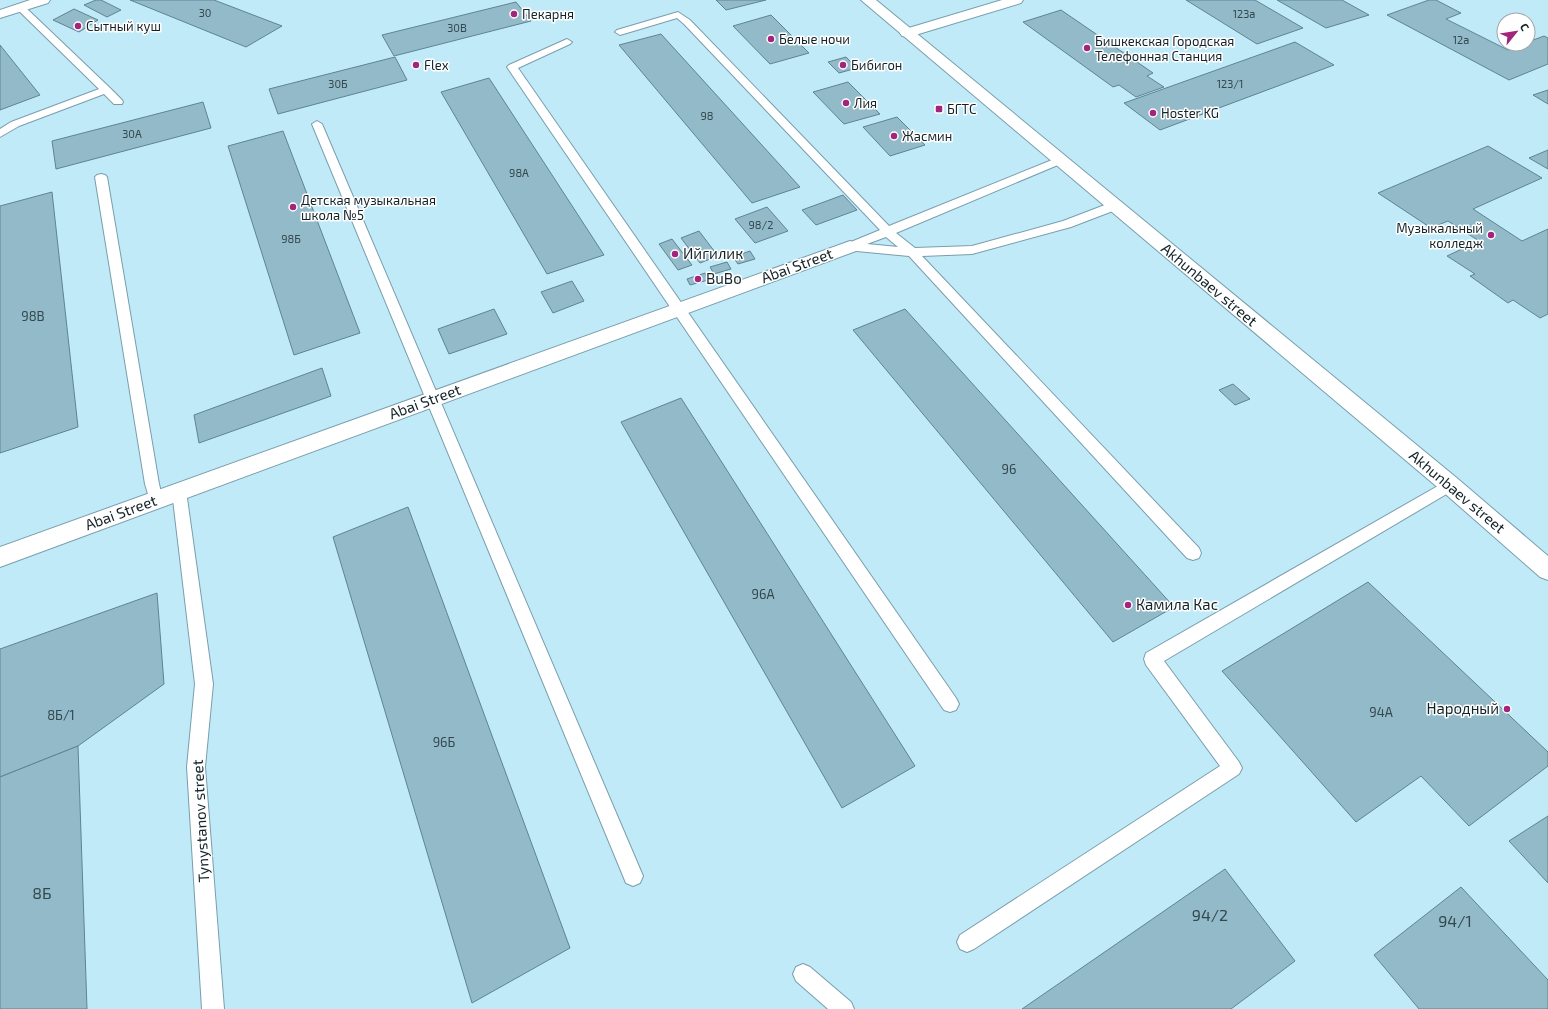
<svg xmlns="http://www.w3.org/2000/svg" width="1548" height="1009" viewBox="0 0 1548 1009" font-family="'Exo 2',sans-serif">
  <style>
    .building { fill: #93bac8; stroke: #5e8491 }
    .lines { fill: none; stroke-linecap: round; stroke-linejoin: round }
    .service-casing { stroke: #789eac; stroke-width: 2 }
    .minor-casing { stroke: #789eac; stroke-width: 2 }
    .tertiary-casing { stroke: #789eac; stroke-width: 2 }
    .primary-casing { stroke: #789eac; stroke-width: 2 }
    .service { fill: #fff; fill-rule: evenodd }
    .minor { fill: #fff; fill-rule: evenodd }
    .tertiary { fill: #fff; fill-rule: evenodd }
    .primary { fill: #fff; fill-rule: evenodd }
    .poi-dot { fill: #a1257b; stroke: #fff; stroke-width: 1.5 }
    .labels { text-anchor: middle; stroke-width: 3; stroke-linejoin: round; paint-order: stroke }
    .far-number-label { font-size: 11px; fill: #33484f }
    .far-poi-label { font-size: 13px; fill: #132227; stroke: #fff; text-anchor: start }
    .number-label { font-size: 13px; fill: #33484f }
    .poi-label { font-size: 15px; fill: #132227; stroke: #fff; text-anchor: start }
    .street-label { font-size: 15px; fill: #132227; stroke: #fff }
    .near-number-label { font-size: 16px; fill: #33484f }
  </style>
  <rect width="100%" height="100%" fill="#c1eaf9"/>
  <g class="building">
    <path d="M96,0H101L121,10L107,17L84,5Z"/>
    <path d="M130,0H214L282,26L246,47Z"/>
    <path d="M716,0H766L726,10Z"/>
    <path d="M1186,0H1255L1303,28L1257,44Z"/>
    <path d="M1277,0H1342L1369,15L1326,28Z"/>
    <path d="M1429,0H1436L1461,13L1446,19L1508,50L1524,44H1528V42L1544,36L1548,38V64L1509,80L1387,15Z"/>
    <path d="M516,2L531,21L394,56L382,35Z"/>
    <path d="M74,9L98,20L79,32L53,20Z"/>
    <path d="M1061,10L1153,73L1147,76L1164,87L1136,97L1119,85L1113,87L1023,22Z"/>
    <path d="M771,15L809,53L770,64L733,26Z"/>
    <path d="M661,34L800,187L752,203L619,45Z"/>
    <path d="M1295,42L1334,65L1160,130L1124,103Z"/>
    <path d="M0,45L40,95L0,110Z"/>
    <path d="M395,57L407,80L278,114L269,89Z"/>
    <path d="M846,57L857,68L839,73L828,62Z"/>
    <path d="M489,78L604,255L547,274L441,92Z"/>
    <path d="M848,82L880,114L844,124L813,92Z"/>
    <path d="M1548,90V104L1533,95Z"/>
    <path d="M203,102L211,128L56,169L52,141Z"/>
    <path d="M897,117L925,145L890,156L863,127Z"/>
    <path d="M283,131L360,333L294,355L228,146Z"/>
    <path d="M1488,146L1542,178L1473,209L1522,241L1548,229V314L1540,318L1513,300L1508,303L1470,276L1475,274L1447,256L1479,241L1448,221L1431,228L1378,193Z"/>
    <path d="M1548,150V169L1529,158Z"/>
    <path d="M52,192L78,427L0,453V206Z"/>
    <path d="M843,195L857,210L816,225L802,210Z"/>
    <path d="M767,207L788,231L755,243L735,219Z"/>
    <path d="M699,231L718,256L700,263L681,238Z"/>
    <path d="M672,239L692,265L678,270L659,244Z"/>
    <path d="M750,251L755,259L738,264L733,257Z"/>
    <path d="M727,262L731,269L714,274L710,267Z"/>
    <path d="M705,273L708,280L690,285L687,279Z"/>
    <path d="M572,281L584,301L553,313L541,292Z"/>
    <path d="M494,309L507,334L449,354L438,329Z"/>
    <path d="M905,309L1174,607L1113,642L853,330Z"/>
    <path d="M322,368L331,396L199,443L194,415Z"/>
    <path d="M1233,384L1250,399L1235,405L1219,390Z"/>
    <path d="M681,398L915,766L842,808L621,422Z"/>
    <path d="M408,507L570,948L472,1003L333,537Z"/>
    <path d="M1368,582L1548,752V766L1469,826L1421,776L1356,822L1222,671Z"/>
    <path d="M157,593L164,684L78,746L0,777V649Z"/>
    <path d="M78,746L87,1009H0V777Z"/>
    <path d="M1548,816V883L1509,841Z"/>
    <path d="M1225,869L1295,961L1231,1009H1022Z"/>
    <path d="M1461,887L1548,980V1009H1419L1374,955Z"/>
  </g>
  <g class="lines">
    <g class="service-casing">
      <g id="service">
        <path d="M21,5L24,6L110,88L122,100L123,102L122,104H114L104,94L19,126L0,137V129L11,122L99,89L18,10L16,8Z"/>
        <path d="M678,12L690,20L889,226L1057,158H1065L1066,160L1065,162L896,233L915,248L972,246L1063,221L1110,203H1118L1120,206L1118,209L1071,227L972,254L922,256L1199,548L1201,553L1199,558L1193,560L1187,558L909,256L846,250L844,247L846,244L880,230L684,24L677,18L620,35L615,32L617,30ZM886,237L898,247L867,244Z"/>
        <path d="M567,39L572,42L570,44L518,68L956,698L959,704L956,710L950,712L944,710L507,67L509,65Z"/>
        <path d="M317,121L322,124L640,869L643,876L640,883L633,886L626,883L312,124Z"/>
        <path d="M101,174L105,175L107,177L159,484L163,500L161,504L156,506L151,504L145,484L95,177L97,175Z"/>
        <path d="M1450,479L1455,481L1457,485L1455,489L1164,661L1239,762L1242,768L1239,774L974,949L967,952L960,949L957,942L960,935L1220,766L1146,665L1144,659L1146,653Z"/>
        <path d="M179,485L184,487L186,491L213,684L205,767L224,1009H202L187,767L195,684L172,491L174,487Z"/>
        <path d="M803,964L810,967L851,1002L854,1009H828L796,981L793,974L796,967Z"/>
      </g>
    </g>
    <g class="minor-casing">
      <path id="minor" d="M850,241L856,243L859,247L856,251L0,567V547Z"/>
    </g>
    <g class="tertiary-casing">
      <g id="tertiary">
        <path d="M30,0H50L48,3L0,18V10Z"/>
        <path d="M1002,0H1023L1021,3L912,36L907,37L902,36L900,33L902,30Z"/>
      </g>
    </g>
    <g class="primary-casing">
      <path id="primary" d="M861,0H876L1458,479L1548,556V580L1540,577L1442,491Z"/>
    </g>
    <use href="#service" class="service"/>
    <use href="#minor" class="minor"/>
    <use href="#tertiary" class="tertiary"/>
    <use href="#primary" class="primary"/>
  </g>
  <g class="poi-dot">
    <circle cx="514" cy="14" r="4"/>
    <circle cx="78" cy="26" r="4"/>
    <circle cx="771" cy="39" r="4"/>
    <circle cx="1087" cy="48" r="4"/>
    <circle cx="416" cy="65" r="4"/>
    <circle cx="843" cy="65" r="4"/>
    <circle cx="846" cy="103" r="4"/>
    <rect x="935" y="105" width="8" height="8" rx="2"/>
    <circle cx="1153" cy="113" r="4"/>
    <circle cx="894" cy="136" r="4"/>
    <circle cx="293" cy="207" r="4"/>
    <circle cx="1491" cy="235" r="4"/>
    <circle cx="675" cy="254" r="4"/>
    <circle cx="698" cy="279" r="4"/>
    <circle cx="1128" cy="605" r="4"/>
    <circle cx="1507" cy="709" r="4"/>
  </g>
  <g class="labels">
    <g class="far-number-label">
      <text x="205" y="17">30</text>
      <text x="1244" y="18">123а</text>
      <text x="457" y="32">30В</text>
      <text x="1461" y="44">12a</text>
      <text x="338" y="88">30Б</text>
      <text x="1230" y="88">123/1</text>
      <text x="707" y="120">98</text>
      <text x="132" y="138">30А</text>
      <text x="519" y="177">98А</text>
      <text x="761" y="229">98/2</text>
      <text x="291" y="243">98Б</text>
    </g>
    <g class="far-poi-label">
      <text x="522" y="19">Пекарня</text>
      <text x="86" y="31">Сытный куш</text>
      <text x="779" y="44">Белые ночи</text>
      <text x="1095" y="46">Бишкекская Городская<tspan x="1095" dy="15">Телефонная Станция</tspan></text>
      <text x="424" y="70">Flex</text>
      <text x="851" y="70">Бибигон</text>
      <text x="854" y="108">Лия</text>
      <text x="947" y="114">БГТС</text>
      <text x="1161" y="118">Hoster KG</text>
      <text x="902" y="141">Жасмин</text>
      <text x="301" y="205">Детская музыкальная<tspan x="301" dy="15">школа №5</tspan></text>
      <text x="1483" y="233" text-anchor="end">Музыкальный<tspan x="1483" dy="15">колледж</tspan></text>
    </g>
    <g class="number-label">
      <text x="33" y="321">98В</text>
      <text x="1009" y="474">96</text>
      <text x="763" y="599">96А</text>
      <text x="1381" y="717">94А</text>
      <text x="61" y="720">8Б/1</text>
      <text x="444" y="747">96Б</text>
    </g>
    <g class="poi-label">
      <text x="683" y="259">Ийгилик</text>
      <text x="706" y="284">BuBo</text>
      <text x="1136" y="610">Камила Кас</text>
      <text x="1499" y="714" text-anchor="end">Народный</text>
    </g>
    <g class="street-label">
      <text transform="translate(797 266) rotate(-20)" y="5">Abai Street</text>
      <text transform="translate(1209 285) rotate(40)" y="5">Akhunbaev street</text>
      <text transform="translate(425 402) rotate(-20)" y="5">Abai Street</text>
      <text transform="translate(1457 492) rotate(40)" y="5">Akhunbaev street</text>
      <text transform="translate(121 513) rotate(-20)" y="5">Abai Street</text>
      <text transform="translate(201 821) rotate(-93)" y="5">Tynystanov street</text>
    </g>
    <g class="near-number-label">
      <text x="42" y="899">8Б</text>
      <text x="1210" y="921">94/2</text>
      <text x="1455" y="927">94/1</text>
    </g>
  </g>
  <g transform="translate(1516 32) rotate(60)"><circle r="19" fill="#ffffff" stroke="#a1a7a9"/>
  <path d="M0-3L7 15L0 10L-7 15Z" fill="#a1257b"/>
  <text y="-6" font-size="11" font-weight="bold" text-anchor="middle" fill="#132227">С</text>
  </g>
</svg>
